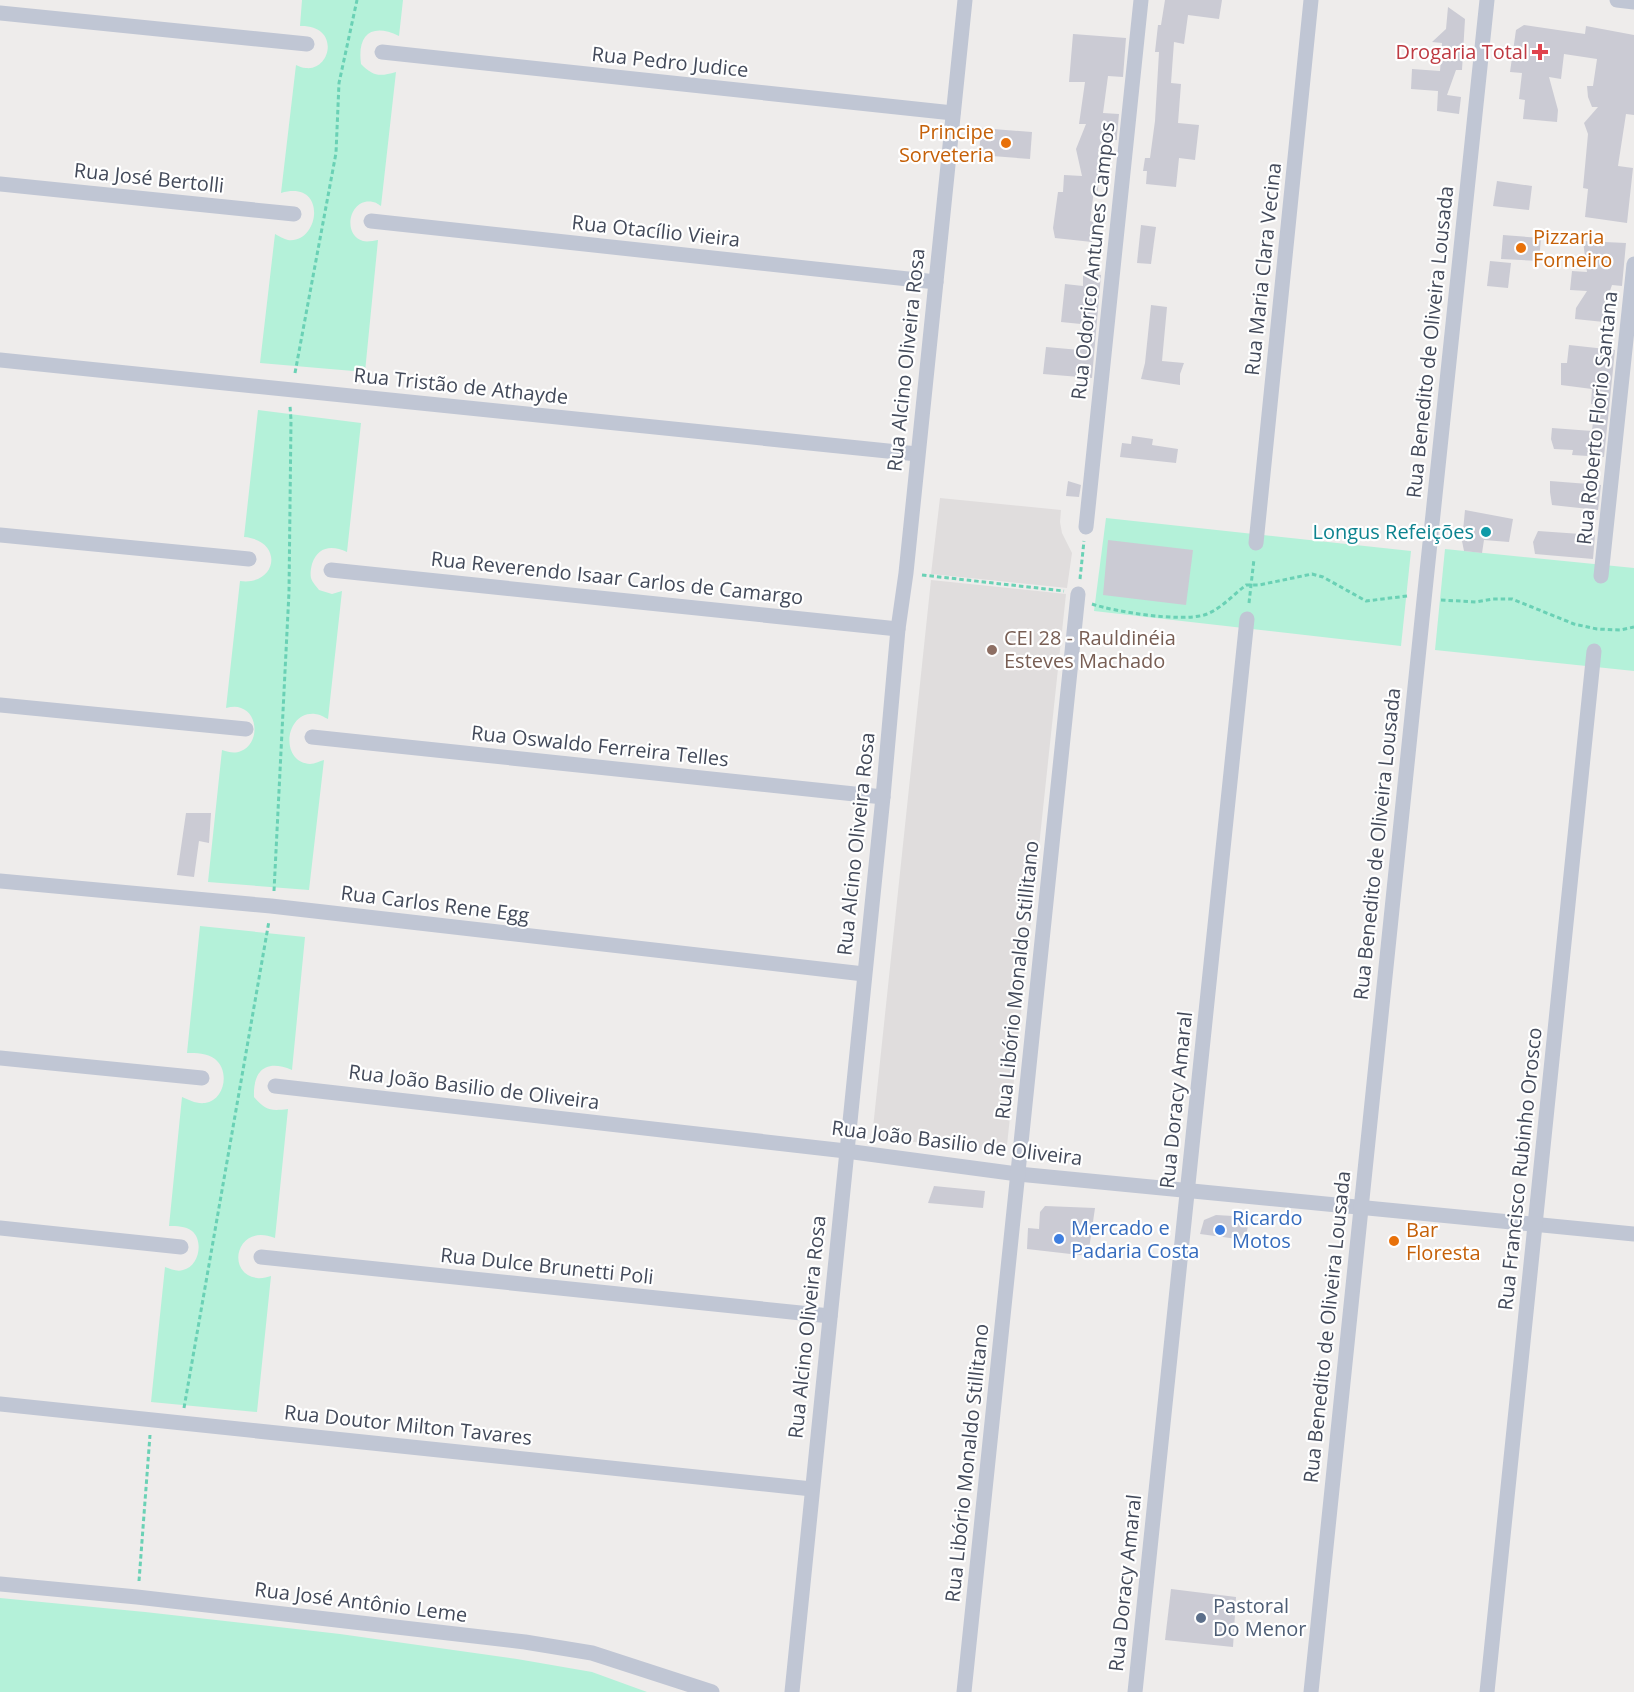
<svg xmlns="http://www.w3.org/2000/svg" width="1634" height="1692" viewBox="0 0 1634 1692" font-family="'Open Sans',sans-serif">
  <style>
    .education { fill: #e0dddd }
    .green { fill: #b4f1d9 }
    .building { fill: #cbcbd4 }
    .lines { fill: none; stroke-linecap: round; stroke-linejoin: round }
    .path { stroke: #6ad1b5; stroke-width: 3; stroke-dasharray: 4.5 3; stroke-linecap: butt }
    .minor { stroke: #c0c6d4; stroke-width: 15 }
    .health-dot { fill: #e0444e; stroke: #fff; stroke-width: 2 }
    .food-dot { fill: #e8710a; stroke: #fff; stroke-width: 2 }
    .culture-dot { fill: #0f9aa8; stroke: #fff; stroke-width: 2 }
    .education-dot { fill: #8d6e63; stroke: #fff; stroke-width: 2 }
    .shop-dot { fill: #3f7fe0; stroke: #fff; stroke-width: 2 }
    .service-dot { fill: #5c6f8a; stroke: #fff; stroke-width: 2 }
    .labels { text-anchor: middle; stroke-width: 4.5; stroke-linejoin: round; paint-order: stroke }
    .health-label { font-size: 20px; fill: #be3a42; stroke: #fff; text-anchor: end }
    .street-label { font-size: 20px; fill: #434a5a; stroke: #fff }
    .food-label { font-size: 20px; fill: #c56008; stroke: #fff; text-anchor: start }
    .culture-label { font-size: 20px; fill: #0d838f; stroke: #fff; text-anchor: end }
    .education-label { font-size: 20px; fill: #785e54; stroke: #fff; text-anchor: start }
    .shop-label { font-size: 20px; fill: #366cbe; stroke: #fff; text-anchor: start }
    .service-label { font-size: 20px; fill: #4e5e75; stroke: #fff; text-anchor: start }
  </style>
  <rect width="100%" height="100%" fill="#eeeceb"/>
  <g class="education">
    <path d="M940,498L1061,510L1060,522L1062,533L1072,553L1067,588L931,574Z"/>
    <path d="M931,580L1066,594L1007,1145L997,1152L881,1138L876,1135L873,1128Z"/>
  </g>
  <g class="green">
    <path d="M302,0H403L399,36C372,23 357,34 361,64C373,76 379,77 396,72L381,206C379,205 376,202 373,202C350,197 341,234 363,241C367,242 373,241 378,240L365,372L260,363L275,234C279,236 284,239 288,240C320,244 328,179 281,193L296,65C299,66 302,68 306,68C331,71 341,25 300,26Z"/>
    <path d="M258,410L361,423L347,552C332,545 318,546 312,564C311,568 310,574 311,578C312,582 317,587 319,590L332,594L342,591L328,719C324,717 319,714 315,714C285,711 279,762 310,764C314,764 320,761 324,760L309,890L208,882L222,750C229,752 234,754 241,751C259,744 259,714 241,708C236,706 231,707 226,708L240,581C278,586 284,540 244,537Z"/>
    <path d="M1106,518L1411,551L1401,646L1094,611Z"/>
    <path d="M1445,549L1634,568V671L1435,650Z"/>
    <path d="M200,926L305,937L292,1070C266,1059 253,1070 254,1097C266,1111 271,1111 288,1109L275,1238C236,1222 225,1274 257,1278C261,1279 267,1277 271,1276L257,1412L151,1402L165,1267C171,1269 177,1272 183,1270C199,1267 204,1241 192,1231C185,1226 177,1226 169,1226L182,1097C189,1100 196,1104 205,1103C225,1100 230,1071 215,1059C207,1053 196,1053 187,1053Z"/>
    <path d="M0,1598L145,1612L340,1634L517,1659L592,1672L647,1692H0Z"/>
  </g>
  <g class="building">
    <path d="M1165,0H1222L1219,19L1188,15L1184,44L1174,42L1171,83L1181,84L1178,123L1199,125L1195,160L1179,158L1176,187L1146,184L1147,171H1143L1145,158H1150L1155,121L1159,52H1155L1158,25H1161Z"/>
    <path d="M1448,7L1465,19L1462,70H1456L1447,95L1461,97L1459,114L1437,111L1438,91L1411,89L1412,69L1440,71L1442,43L1432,42L1446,29Z"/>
    <path d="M1524,25L1585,34L1586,26L1634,35V115L1626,114L1618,166L1633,168L1627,223L1585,217L1588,189L1583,188L1588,134L1584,123L1598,107H1592L1588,97L1587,86H1593L1597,59L1564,54L1561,79L1549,77L1558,110L1557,122L1523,119L1525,100L1519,99L1522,73L1510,72L1516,30Z"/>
    <path d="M1073,34L1126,38L1123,77L1108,76L1103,113L1119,114L1117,135V140L1103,139L1098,153L1100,162L1098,191L1094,190L1090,221L1095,222L1092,231V242L1055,238L1053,228L1058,192H1063L1064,175L1082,176L1076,149L1086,124H1079L1085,82H1069Z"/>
    <path d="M981,128L1032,132L1030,159L979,155Z"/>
    <path d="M1497,181L1532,186L1529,210L1493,206Z"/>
    <path d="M1141,225L1156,227L1151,264L1137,263Z"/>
    <path d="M1503,235L1541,238L1539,261L1501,259Z"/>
    <path d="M1583,241L1626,243L1622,286L1612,285L1603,311L1604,322L1575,319L1576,308L1587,291L1570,290L1572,271L1587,272Z"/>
    <path d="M1490,261L1511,263L1508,288L1487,286Z"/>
    <path d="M1083,273L1101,275L1092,378L1043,374L1046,347L1080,350L1081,324L1061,322L1065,284L1083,286Z"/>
    <path d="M1151,305L1167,307L1162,361L1184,363L1180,374V385L1141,379L1145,363Z"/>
    <path d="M1569,345L1615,350L1604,457L1572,455L1573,450L1554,449L1551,439L1552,428L1592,431L1595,404H1591L1592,389L1561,385V363H1567Z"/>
    <path d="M1132,436L1153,439L1152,445L1178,449L1176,463L1120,457L1122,443L1131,444Z"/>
    <path d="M1068,481L1081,485L1079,497L1066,496Z"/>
    <path d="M1550,481L1601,485L1598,510L1552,505L1550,492Z"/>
    <path d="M1465,510L1513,519L1509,542L1484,540L1482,553L1464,551L1462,541Z"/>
    <path d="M1538,531L1595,535L1593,559L1535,554L1533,542Z"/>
    <path d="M1108,540L1193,550L1186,605L1103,595Z"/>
    <path d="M186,813H211L209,843L199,841L194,877L177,875Z"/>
    <path d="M934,1186L985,1191L983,1208L928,1203Z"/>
    <path d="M1045,1206L1095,1208L1088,1256L1027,1249L1028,1228L1039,1229L1040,1212Z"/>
    <path d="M1216,1215L1250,1217L1245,1240L1200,1234L1204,1220Z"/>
    <path d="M1171,1589L1236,1597L1233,1647L1165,1640Z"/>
  </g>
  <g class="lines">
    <g class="path">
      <path d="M295,373L336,153L339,83L357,0"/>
      <path d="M922,575L1064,591"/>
      <path d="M1080,579L1084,541"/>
      <path d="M1441,600L1476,602L1493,599H1512L1574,624L1597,629L1620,630L1634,627"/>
      <path d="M1249,603L1254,559"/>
      <path d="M1092,604C1116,612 1179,622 1204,615C1220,610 1233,595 1246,585H1259L1312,574L1323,577L1366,601L1407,596"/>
      <path d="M274,891L289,592L291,420L290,406"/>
      <path d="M184,1408L269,921"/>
      <path d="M139,1581L150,1435"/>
    </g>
    <g class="minor">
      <path d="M1617,0L1634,2"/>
      <path d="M0,13L307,44"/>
      <path d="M382,52L953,113"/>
      <path d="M0,184L294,214"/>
      <path d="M371,221L936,282"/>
      <path d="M0,360L917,454"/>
      <path d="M1086,527L1141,0"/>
      <path d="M0,535L249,559"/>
      <path d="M1256,543L1311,0"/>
      <path d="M331,570L898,629"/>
      <path d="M1601,576L1634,264"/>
      <path d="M0,705L246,729"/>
      <path d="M312,737L883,797"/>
      <path d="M0,881L271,906L864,974"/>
      <path d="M0,1058L202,1078"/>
      <path d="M275,1086L846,1151L1018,1174L1634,1234"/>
      <path d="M0,1228L181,1247"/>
      <path d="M261,1257L830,1316"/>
      <path d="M0,1404L812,1489"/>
      <path d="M0,1584L137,1597L525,1642L592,1653L712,1692"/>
      <path d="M792,1692L883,797L898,629L906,573L965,0"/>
      <path d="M964,1692L1078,594"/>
      <path d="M1135,1692L1247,619"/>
      <path d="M1311,1692L1424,600L1487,0"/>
      <path d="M1487,1692L1594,651"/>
    </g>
  </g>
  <path class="health-dot" d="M1537 43h6v6h6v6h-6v6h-6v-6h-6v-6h6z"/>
  <g class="food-dot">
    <circle cx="1006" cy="143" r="6"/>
    <circle cx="1521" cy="248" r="6"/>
    <circle cx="1394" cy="1241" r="6"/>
  </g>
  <circle class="culture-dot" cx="1486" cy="532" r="6"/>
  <circle class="education-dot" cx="992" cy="650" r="6"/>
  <g class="shop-dot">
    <circle cx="1220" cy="1230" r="6"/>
    <circle cx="1059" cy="1239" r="6"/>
  </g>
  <circle class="service-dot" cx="1201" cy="1618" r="6"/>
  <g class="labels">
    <g class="health-label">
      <text x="1528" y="59">Drogaria Total</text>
    </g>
    <g class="street-label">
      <text transform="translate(670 62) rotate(6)" y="7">Rua Pedro Judice</text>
      <text transform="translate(149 178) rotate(6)" y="7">Rua José Bertolli</text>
      <text transform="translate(656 231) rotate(6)" y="7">Rua Otacílio Vieira</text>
      <text transform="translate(1093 261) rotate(-84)" y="7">Rua Odorico Antunes Campos</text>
      <text transform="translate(1263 269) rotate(-84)" y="7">Rua Maria Clara Vecina</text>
      <text transform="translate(1430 342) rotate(-84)" y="7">Rua Benedito de Oliveira Lousada</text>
      <text transform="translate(906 360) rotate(-84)" y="7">Rua Alcino Oliveira Rosa</text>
      <text transform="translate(461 386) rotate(6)" y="7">Rua Tristão de Athayde</text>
      <text transform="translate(1597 418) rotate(-84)" y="7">Rua Roberto Florio Santana</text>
      <text transform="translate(617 578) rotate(6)" y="7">Rua Reverendo Isaar Carlos de Camargo</text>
      <text transform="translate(600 746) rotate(6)" y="7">Rua Oswaldo Ferreira Telles</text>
      <text transform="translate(856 844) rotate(-84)" y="7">Rua Alcino Oliveira Rosa</text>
      <text transform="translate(1377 844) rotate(-84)" y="7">Rua Benedito de Oliveira Lousada</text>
      <text transform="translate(435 904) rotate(7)" y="7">Rua Carlos Rene Egg</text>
      <text transform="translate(1017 980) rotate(-84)" y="7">Rua Libório Monaldo Stillitano</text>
      <text transform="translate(474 1087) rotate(7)" y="7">Rua João Basilio de Oliveira</text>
      <text transform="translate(1176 1100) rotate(-84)" y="7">Rua Doracy Amaral</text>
      <text transform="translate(957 1143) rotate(7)" y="7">Rua João Basilio de Oliveira</text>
      <text transform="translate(1520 1169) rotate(-84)" y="7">Rua Francisco Rubinho Orosco</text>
      <text transform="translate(547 1266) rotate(6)" y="7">Rua Dulce Brunetti Poli</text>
      <text transform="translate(807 1327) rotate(-84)" y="7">Rua Alcino Oliveira Rosa</text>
      <text transform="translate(1327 1327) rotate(-84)" y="7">Rua Benedito de Oliveira Lousada</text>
      <text transform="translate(408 1425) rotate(6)" y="7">Rua Doutor Milton Tavares</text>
      <text transform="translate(967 1463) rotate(-84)" y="7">Rua Libório Monaldo Stillitano</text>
      <text transform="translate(1125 1583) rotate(-84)" y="7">Rua Doracy Amaral</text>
      <text transform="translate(361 1602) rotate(7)" y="7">Rua José Antônio Leme</text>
    </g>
    <g class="food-label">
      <text x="994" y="139" text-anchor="end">Principe<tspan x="994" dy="23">Sorveteria</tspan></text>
      <text x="1533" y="244">Pizzaria<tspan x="1533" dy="23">Forneiro</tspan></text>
      <text x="1406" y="1237">Bar<tspan x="1406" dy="23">Floresta</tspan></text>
    </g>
    <g class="culture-label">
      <text x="1474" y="539">Longus Refeições</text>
    </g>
    <g class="education-label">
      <text x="1004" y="645">CEI 28 - Rauldinéia<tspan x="1004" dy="23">Esteves Machado</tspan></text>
    </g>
    <g class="shop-label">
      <text x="1232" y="1225">Ricardo<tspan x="1232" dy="23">Motos</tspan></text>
      <text x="1071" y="1235">Mercado e<tspan x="1071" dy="23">Padaria Costa</tspan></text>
    </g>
    <g class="service-label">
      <text x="1213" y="1613">Pastoral<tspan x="1213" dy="23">Do Menor</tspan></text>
    </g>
  </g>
</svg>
